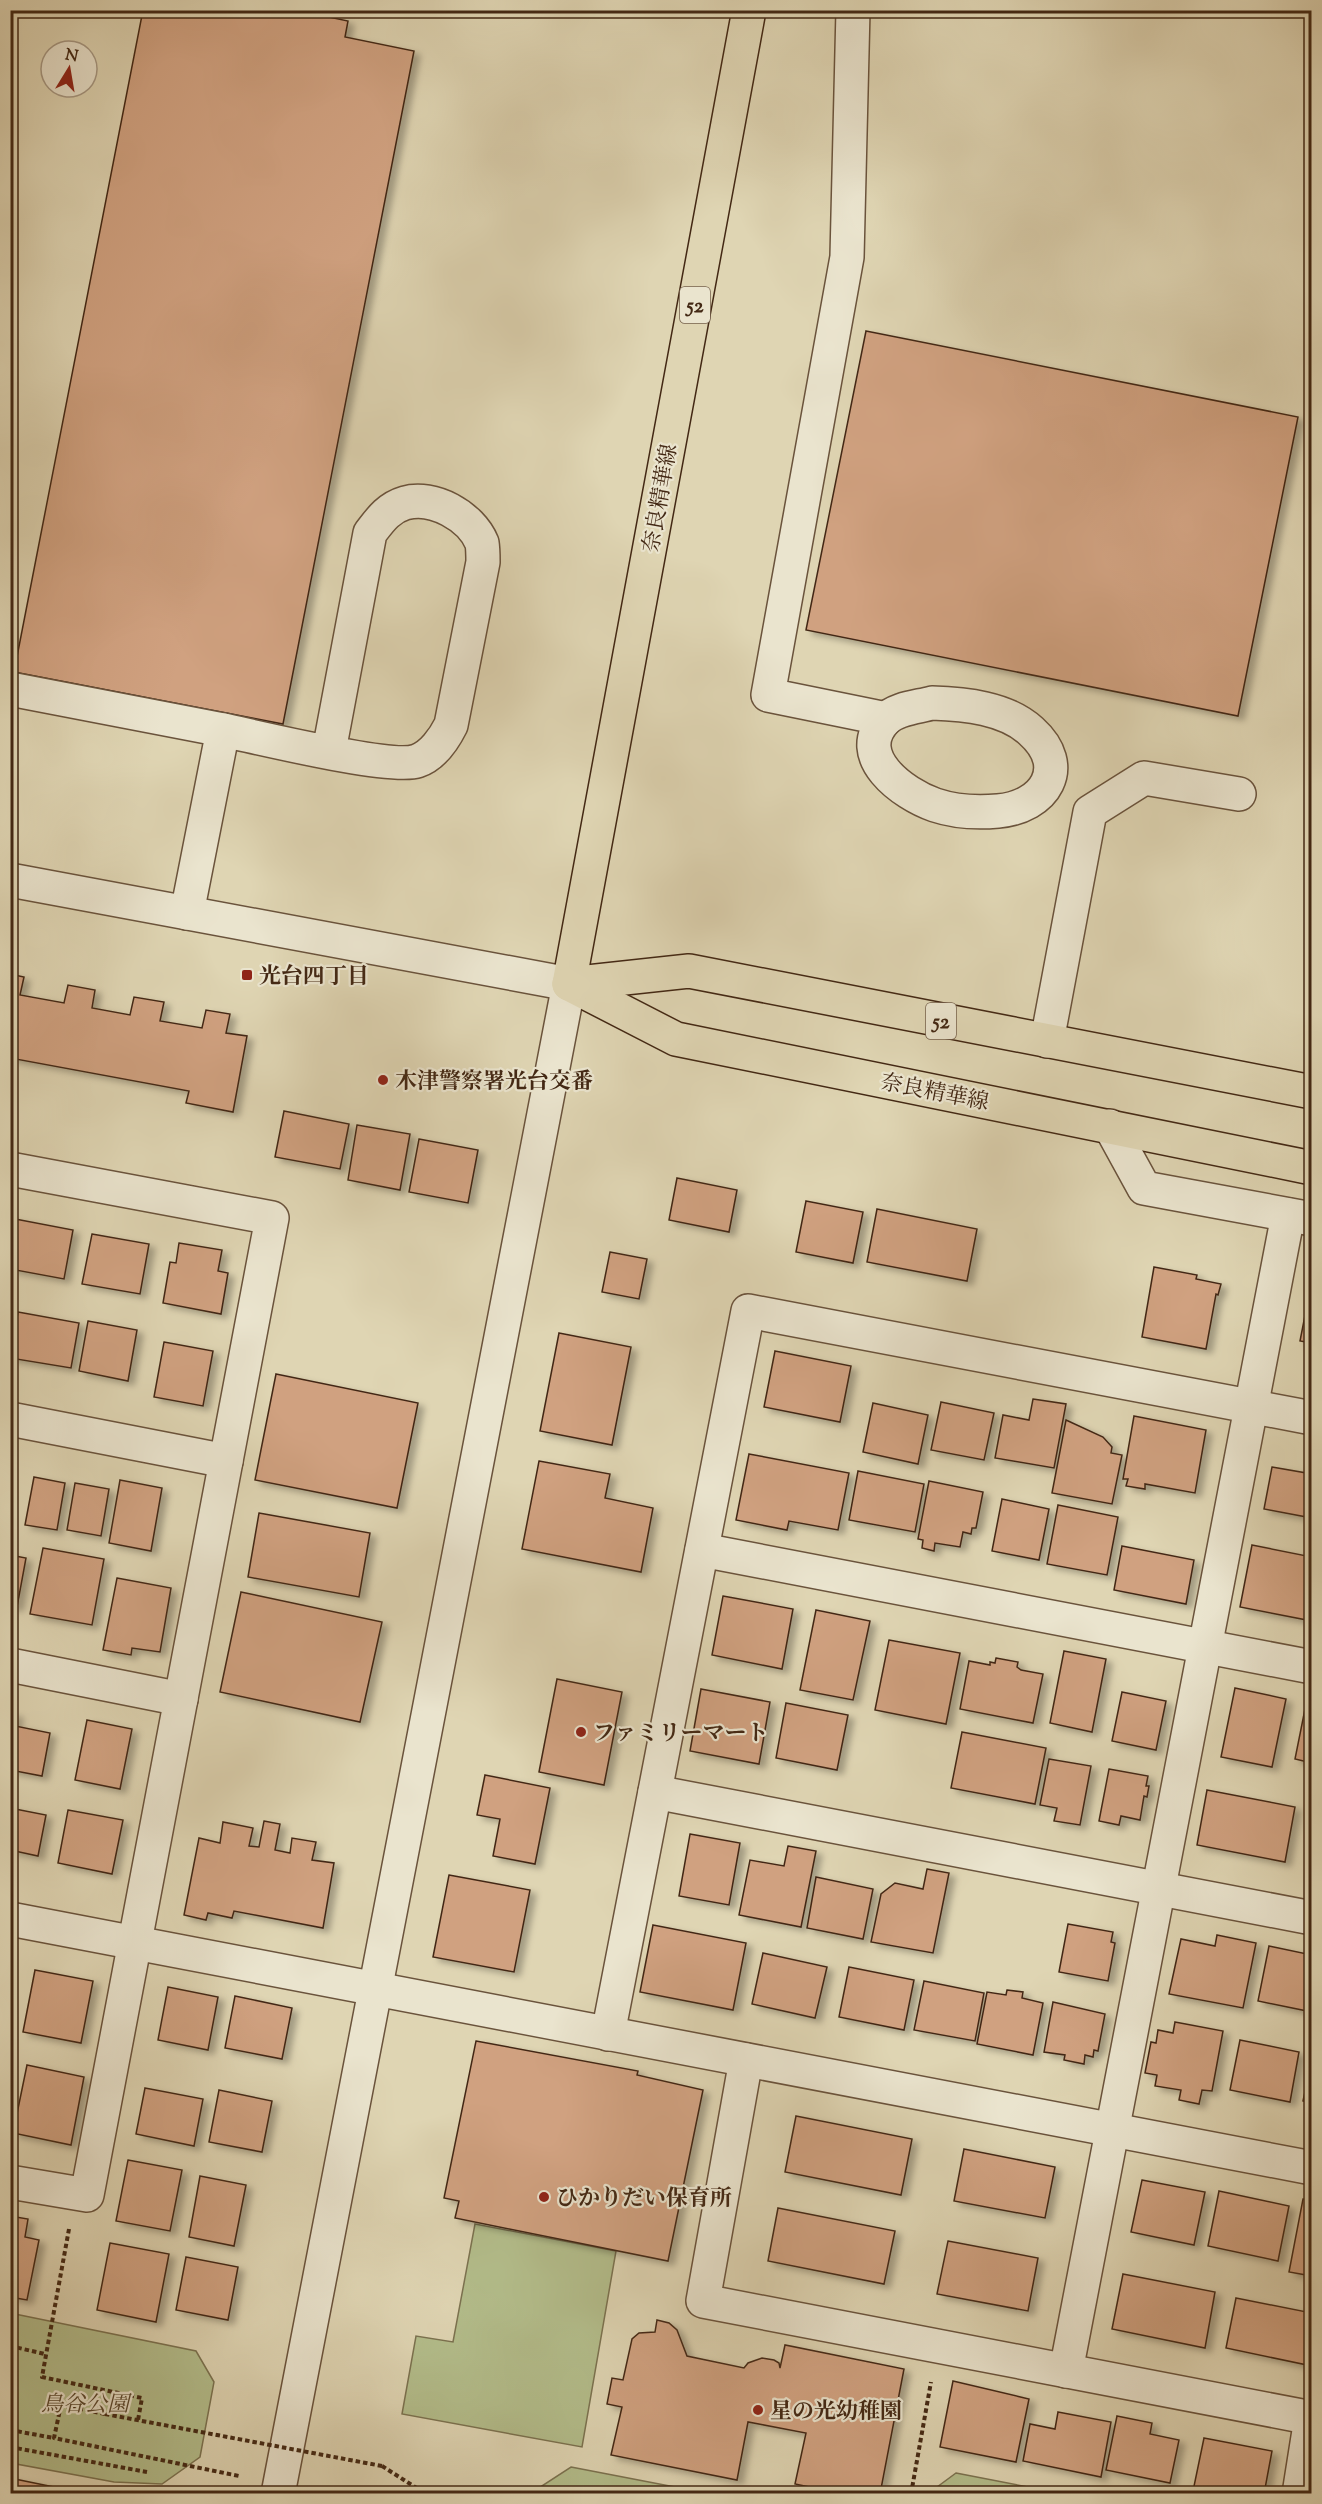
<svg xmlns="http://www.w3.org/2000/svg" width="1322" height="2504" viewBox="0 0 1322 2504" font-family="'Sorts Mill Goudy','Noto Serif JP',serif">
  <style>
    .green { fill: #b3bd8b; stroke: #7b7250; stroke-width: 1.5 }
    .building { fill: #d0a180; stroke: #432814; stroke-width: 1.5; filter: url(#shadow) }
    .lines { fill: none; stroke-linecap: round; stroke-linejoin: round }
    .minor-casing { stroke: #6a533c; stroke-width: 36 }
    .major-casing { stroke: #432814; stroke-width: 36 }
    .path { stroke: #432814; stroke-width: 4; stroke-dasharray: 4.5 3; stroke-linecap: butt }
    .minor { stroke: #eae4ce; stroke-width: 33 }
    .major { stroke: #dfd5b3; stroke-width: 33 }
    .path-bridge { stroke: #432814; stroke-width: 4; stroke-dasharray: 4.5 3; stroke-linecap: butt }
    .poi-dot { fill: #8f2418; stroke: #eae4ce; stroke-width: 2 }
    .labels { text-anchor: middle; stroke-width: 4.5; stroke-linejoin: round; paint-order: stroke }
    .shield { fill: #eae4ce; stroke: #75604c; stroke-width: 1.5 }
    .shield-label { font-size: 21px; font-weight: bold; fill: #432814 }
    .street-label { font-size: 22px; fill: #432814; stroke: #eae4ce }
    .poi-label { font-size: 22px; font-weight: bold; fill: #432814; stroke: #eae4ce; text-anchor: start }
    .park-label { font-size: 22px; font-style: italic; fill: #59462c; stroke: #eae4ce }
  </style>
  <defs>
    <filter id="shadow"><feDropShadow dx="6" dy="4" stdDeviation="3" flood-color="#0004"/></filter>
  </defs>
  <rect width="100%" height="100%" fill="#dfd5b3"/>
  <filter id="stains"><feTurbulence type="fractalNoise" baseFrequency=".00333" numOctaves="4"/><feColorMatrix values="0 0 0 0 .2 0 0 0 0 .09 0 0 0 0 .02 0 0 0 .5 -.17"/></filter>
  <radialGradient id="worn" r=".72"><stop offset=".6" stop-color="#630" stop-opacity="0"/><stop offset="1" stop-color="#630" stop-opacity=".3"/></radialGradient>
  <g class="green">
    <path d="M475,2224L616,2251L582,2447L402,2414L416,2336L453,2342Z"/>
    <path d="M10,2313L196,2351L214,2382L200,2457L162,2484L114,2482L11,2463Z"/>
    <path d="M571,2467L706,2493H531Z"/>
    <path d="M956,2473L1059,2493H929Z"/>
  </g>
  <g class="building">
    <path d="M143,10H296L348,21L345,37L414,51L283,724L14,672Z"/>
    <path d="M866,331L1298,417L1238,716L806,630Z"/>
    <path d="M10,974L24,977L20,995L64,1003L68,985L95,990L92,1008L130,1015L134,997L164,1002L160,1021L202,1028L206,1010L230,1014L226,1033L247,1036L233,1112L186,1103L189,1091L10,1058Z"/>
    <path d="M284,1111L349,1124L340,1169L275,1157Z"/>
    <path d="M357,1125L410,1134L400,1190L348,1180Z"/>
    <path d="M419,1139L478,1150L468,1203L409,1192Z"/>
    <path d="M677,1178L737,1190L729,1232L669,1220Z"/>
    <path d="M806,1201L863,1212L853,1263L796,1252Z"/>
    <path d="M877,1209L977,1229L967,1281L867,1262Z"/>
    <path d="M10,1218L73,1230L64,1279L10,1269Z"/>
    <path d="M92,1234L149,1244L140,1294L82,1284Z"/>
    <path d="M179,1243L222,1250L218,1271L228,1273L221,1314L163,1303L170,1262L176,1263Z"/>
    <path d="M610,1252L647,1259L639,1299L602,1292Z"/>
    <path d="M1154,1267L1197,1275L1196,1279L1221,1284L1218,1295L1216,1294L1206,1349L1142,1337Z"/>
    <path d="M1310,1290H1312V1343L1300,1341Z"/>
    <path d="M18,1312L79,1323L71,1368L10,1358Z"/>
    <path d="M88,1321L137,1330L128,1381L79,1371Z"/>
    <path d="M559,1333L631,1347L612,1445L540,1431Z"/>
    <path d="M164,1342L213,1351L203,1406L154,1397Z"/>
    <path d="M775,1351L851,1366L840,1422L764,1407Z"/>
    <path d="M276,1374L418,1403L397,1508L255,1480Z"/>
    <path d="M1033,1399L1066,1404L1054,1468L995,1458L1003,1415L1029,1420Z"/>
    <path d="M941,1402L994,1413L984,1460L931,1450Z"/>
    <path d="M873,1403L928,1415L918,1464L863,1452Z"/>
    <path d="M1134,1416L1206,1430L1195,1493L1145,1484V1489L1126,1486L1128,1479H1123Z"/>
    <path d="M1066,1420L1103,1437L1112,1447L1111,1453L1122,1455L1112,1504L1052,1493Z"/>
    <path d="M749,1454L849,1473L838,1530L789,1521L787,1530L736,1520Z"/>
    <path d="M539,1461L610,1474L605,1498L653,1508L641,1572L522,1549Z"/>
    <path d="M1272,1467L1312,1474V1518L1264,1509Z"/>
    <path d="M858,1471L924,1484L915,1532L849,1520Z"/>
    <path d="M34,1477L65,1483L57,1530L25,1525Z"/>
    <path d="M120,1480L162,1488L151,1551L109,1543Z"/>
    <path d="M929,1481L983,1492L976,1528H972L971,1534L963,1532L960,1547L935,1543L934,1551L922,1548L923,1540L918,1539Z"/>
    <path d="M75,1483L109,1489L101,1536L67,1530Z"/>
    <path d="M1002,1499L1049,1509L1039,1560L992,1551Z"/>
    <path d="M1058,1505L1118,1517L1107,1575L1047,1564Z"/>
    <path d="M259,1513L370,1533L359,1597L248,1577Z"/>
    <path d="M1252,1545L1312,1557V1621L1240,1607Z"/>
    <path d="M1122,1546L1194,1560L1186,1604L1114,1590Z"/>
    <path d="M43,1548L104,1559L92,1625L30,1614Z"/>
    <path d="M10,1555L26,1558L17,1607L10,1606Z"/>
    <path d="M117,1578L171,1588L160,1652L132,1648L131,1655L103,1650Z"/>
    <path d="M241,1592L382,1622L360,1722L220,1692Z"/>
    <path d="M723,1596L793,1609L782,1669L712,1655Z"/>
    <path d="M816,1610L870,1621L853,1700L800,1690Z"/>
    <path d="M889,1640L960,1653L946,1724L875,1710Z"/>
    <path d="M1064,1651L1106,1659L1092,1732L1050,1723Z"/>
    <path d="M996,1658L1018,1662L1017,1667L1021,1670L1043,1674L1033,1723L960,1709L969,1661L990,1665V1662L995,1663Z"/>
    <path d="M557,1679L622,1692L604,1785L539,1772Z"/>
    <path d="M1235,1688L1286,1699L1272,1767L1221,1757Z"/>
    <path d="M701,1689L770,1702L759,1764L690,1751Z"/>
    <path d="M1122,1692L1166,1701L1156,1750L1112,1741Z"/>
    <path d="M1307,1699H1312V1763L1295,1759Z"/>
    <path d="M786,1703L848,1715L837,1770L776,1758Z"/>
    <path d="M10,1713L17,1714L15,1726L50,1733L42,1776L10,1770Z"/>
    <path d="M87,1720L132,1729L120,1789L75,1780Z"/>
    <path d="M962,1732L1046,1748L1035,1804L951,1788Z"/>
    <path d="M1049,1759L1091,1766L1080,1825L1054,1821L1057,1808L1040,1805Z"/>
    <path d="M1109,1769L1148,1776L1146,1786H1149L1147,1797L1144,1796L1140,1820L1121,1816L1119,1825L1099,1821Z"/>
    <path d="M485,1775L550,1788L535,1864L493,1856L500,1819L477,1815Z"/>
    <path d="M1207,1790L1295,1807L1285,1862L1197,1845Z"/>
    <path d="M10,1808L46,1815L38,1856L10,1850Z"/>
    <path d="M68,1810L123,1820L112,1874L58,1863Z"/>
    <path d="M264,1821L280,1824L275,1850L290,1853L292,1838L316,1842L312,1860L334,1863L323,1928L234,1911L232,1918L208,1913L206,1920L184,1915L199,1838L220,1843L223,1822L253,1828L249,1846L259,1847Z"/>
    <path d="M690,1834L740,1843L729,1905L679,1896Z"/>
    <path d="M788,1846L816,1851L801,1927L739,1915L750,1860L784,1866Z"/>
    <path d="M927,1869L949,1873L933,1953L871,1942L881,1894L895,1883L923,1889Z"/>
    <path d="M449,1875L530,1890L514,1972L433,1957Z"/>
    <path d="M816,1877L873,1889L863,1939L807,1928Z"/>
    <path d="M1068,1924L1113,1932L1111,1942L1115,1943L1108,1981L1059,1972Z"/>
    <path d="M653,1925L746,1943L733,2010L640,1992Z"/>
    <path d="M1217,1935L1256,1943L1243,2008L1169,1994L1181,1939L1215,1946Z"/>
    <path d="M1269,1946L1312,1955V2012L1258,2001Z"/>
    <path d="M763,1953L827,1967L815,2018L752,2004Z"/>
    <path d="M849,1967L914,1980L904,2030L839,2017Z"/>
    <path d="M35,1970L93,1981L81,2043L23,2032Z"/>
    <path d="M924,1981L984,1993L975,2041L914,2030Z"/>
    <path d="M168,1987L218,1997L208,2050L158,2040Z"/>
    <path d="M1007,1990L1023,1992L1022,1998L1043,2003L1033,2055L977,2044L987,1992L1006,1995Z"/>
    <path d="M235,1996L292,2008L282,2059L225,2048Z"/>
    <path d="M1053,2002L1105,2014L1098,2051L1094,2050L1093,2057L1085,2055L1084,2064L1064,2060L1065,2055L1044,2052Z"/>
    <path d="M1175,2022L1223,2031L1212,2091L1202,2090L1199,2104L1179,2100L1181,2090L1155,2086L1157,2075L1145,2073L1151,2042L1156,2043L1158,2030L1173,2033Z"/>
    <path d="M1240,2040L1299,2052L1290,2102L1230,2090Z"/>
    <path d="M476,2041L638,2071L637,2075L703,2090L668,2261L455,2218L459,2201L444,2198Z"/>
    <path d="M1312,2059V2103L1303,2101Z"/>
    <path d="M27,2065L84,2077L71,2145L13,2133Z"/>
    <path d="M145,2088L203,2099L194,2146L136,2134Z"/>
    <path d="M219,2090L272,2101L262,2152L209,2142Z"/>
    <path d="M796,2116L912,2139L901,2195L785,2172Z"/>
    <path d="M964,2149L1055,2167L1045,2218L954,2201Z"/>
    <path d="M128,2160L182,2170L170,2231L116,2221Z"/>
    <path d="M200,2176L246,2185L234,2246L189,2237Z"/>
    <path d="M1142,2180L1205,2192L1194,2245L1131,2232Z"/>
    <path d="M1219,2191L1289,2206L1278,2261L1208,2246Z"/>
    <path d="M1303,2199L1312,2200V2276L1289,2272Z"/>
    <path d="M778,2208L895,2231L884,2284L768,2261Z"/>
    <path d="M10,2216L28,2219L25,2237L39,2240L27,2300L10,2297Z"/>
    <path d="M948,2241L1038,2258L1028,2311L937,2294Z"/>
    <path d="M110,2243L169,2254L156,2322L97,2310Z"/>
    <path d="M186,2257L238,2267L228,2320L176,2310Z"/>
    <path d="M1123,2274L1215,2292L1205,2348L1112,2329Z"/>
    <path d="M1236,2298L1312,2313V2366L1226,2348Z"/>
    <path d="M657,2320L669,2323L677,2330L687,2356L744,2368L748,2363L762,2358L774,2360L779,2363L780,2368L785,2345L904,2369L880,2494H843L795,2484L806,2433L748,2422L737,2480L611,2455L622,2407L607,2404L612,2378L623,2380L632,2339L639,2333L655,2332Z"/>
    <path d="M953,2381L1029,2399L1016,2462L940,2447Z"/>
    <path d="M1058,2412L1111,2422L1101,2477L1023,2461L1030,2424L1055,2429Z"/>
    <path d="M1117,2416L1152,2423L1150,2434L1179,2440L1170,2483L1106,2470Z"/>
    <path d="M1204,2438L1272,2451L1264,2494L1193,2491Z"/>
    <path d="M10,2478L88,2494H10Z"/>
  </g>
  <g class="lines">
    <g class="minor-casing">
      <g id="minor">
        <path d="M853,10L847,257L768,695L886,719"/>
        <path d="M10,689L223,730L187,913"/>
        <path d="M932,703C965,704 1006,708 1031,731C1071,767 1045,807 998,811C976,813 956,812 935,805C903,794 851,756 885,720C896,708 918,707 932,703Z"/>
        <path d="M223,730C257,737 391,770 417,761C432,756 444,739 451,725L483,562C483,556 483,549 482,543C471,516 433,495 405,503C388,508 380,520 370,533L329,751"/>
        <path d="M10,880L569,984L278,2494"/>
        <path d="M1047,1041L1090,812L1144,778L1239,794"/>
        <path d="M1110,1126L1144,1188L1312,1219"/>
        <path d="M10,1169L272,1218L87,2195L10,2182"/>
        <path d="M10,1419L226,1461"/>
        <path d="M702,1550L1312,1667"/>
        <path d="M10,1665L181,1699"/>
        <path d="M655,1792L1312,1918"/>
        <path d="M10,1919L1312,2168"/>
        <path d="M608,2034L748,1311L1312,1418"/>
        <path d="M746,2060L703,2301L1312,2418"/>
        <path d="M1066,2371L1288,1215"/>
        <path d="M1299,2494L1311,2418"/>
      </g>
    </g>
    <g class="major-casing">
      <g id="major">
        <path d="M569,984L749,10"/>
        <path d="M569,984L676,1039L1312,1168"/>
        <path d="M569,984L689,971L1312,1092"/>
      </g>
    </g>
    <g class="path">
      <path d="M69,2229L42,2377L142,2398L138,2420"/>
      <path d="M10,2346L45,2354"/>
      <path d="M105,2414L61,2405L54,2438L239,2476"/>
      <path d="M10,2430L54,2438"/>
      <path d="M10,2447L147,2472"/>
      <path d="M382,2466L426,2494"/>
      <path d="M911,2494L931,2382"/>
      <path d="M1013,2494H1018"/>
    </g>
    <use href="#minor" class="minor"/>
    <use href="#major" class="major"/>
    <path class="path-bridge" d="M105,2414L382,2466"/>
  </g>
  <g class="poi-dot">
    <rect x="241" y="969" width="12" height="12" rx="3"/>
    <circle cx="383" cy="1080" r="6"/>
    <circle cx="581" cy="1732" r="6"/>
    <circle cx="544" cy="2197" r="6"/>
    <circle cx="758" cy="2410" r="6"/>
  </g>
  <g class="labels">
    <g class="shield">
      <rect x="680" y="287" width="30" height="36" rx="4.5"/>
      <rect x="926" y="1003" width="30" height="36" rx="4.5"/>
    </g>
    <g class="shield-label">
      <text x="695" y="312">52</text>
      <text x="941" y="1028">52</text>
    </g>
    <g class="street-label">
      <text transform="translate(659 498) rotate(-80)" y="8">奈良精華線</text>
      <text transform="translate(935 1091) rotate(11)" y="8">奈良精華線</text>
    </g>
    <g class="poi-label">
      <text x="259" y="983">光台四丁目</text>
      <text x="395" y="1088">木津警察署光台交番</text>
      <text x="593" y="1740">ファミリーマート</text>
      <text x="556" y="2205">ひかりだい保育所</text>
      <text x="770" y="2418">星の光幼稚園</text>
    </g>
    <g class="park-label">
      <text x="85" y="2411">鳥谷公園</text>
    </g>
  </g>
  <rect width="1322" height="2504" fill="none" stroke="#dfd5b3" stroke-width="36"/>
  <rect x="12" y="12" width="1298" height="2480" fill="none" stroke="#432814" stroke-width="3"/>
  <rect x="18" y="18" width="1286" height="2468" fill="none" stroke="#432814" stroke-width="1.5"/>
  <g transform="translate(69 69) rotate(11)"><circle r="28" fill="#eae4ce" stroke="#a79984" stroke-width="1.5"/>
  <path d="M0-4.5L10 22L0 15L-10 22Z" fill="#8f2418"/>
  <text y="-9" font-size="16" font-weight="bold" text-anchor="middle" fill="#432814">N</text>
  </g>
  <rect width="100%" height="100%" filter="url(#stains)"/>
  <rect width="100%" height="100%" fill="url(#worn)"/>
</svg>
